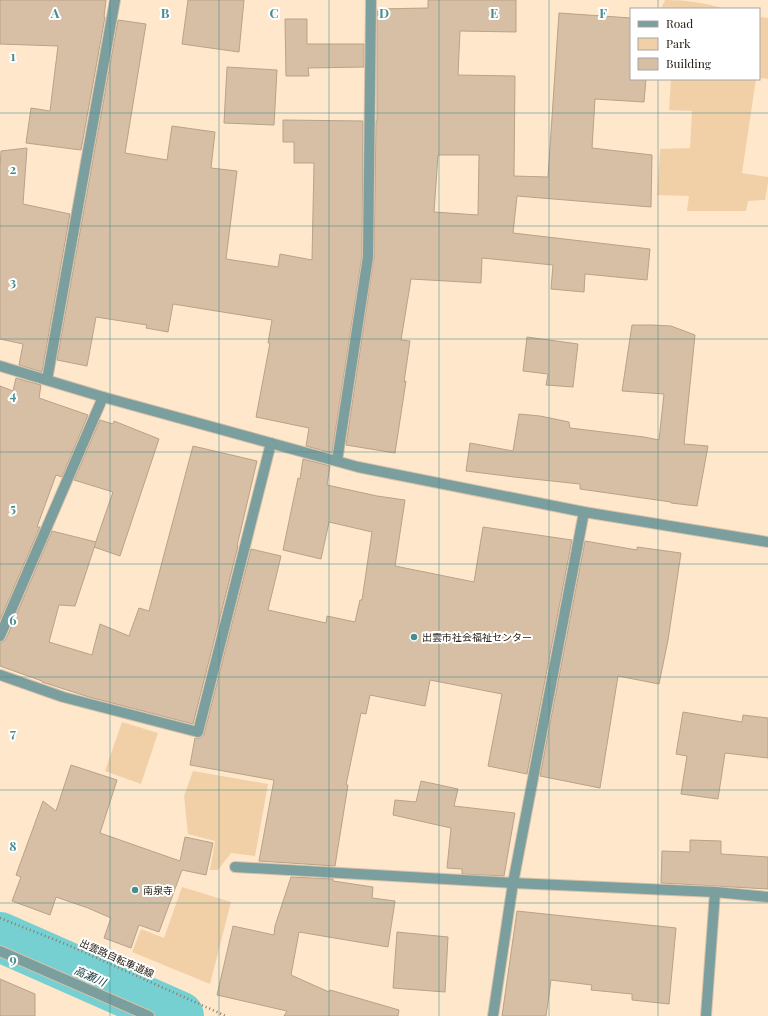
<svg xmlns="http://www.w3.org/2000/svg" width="768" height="1016" viewBox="0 0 768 1016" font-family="'Playfair Display','Noto Sans JP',serif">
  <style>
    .green { fill: #f1d0a8 }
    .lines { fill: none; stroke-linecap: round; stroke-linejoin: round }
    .river { stroke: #76cfd1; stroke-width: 50 }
    .building { fill: #d6bfa4; stroke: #b8a288; fill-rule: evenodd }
    .minor-casing { stroke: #d8c3aa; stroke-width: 12 }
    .path { stroke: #897a68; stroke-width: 2.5; stroke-dasharray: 1 3; stroke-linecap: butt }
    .minor { stroke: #7b9e9e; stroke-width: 10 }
    .grid { fill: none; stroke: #458d8f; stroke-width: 1; stroke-opacity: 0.55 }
    .poi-dot { fill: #458d8f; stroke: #fff; stroke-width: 1.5 }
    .labels { text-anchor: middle; stroke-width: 4; stroke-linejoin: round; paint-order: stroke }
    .poi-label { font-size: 10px; fill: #282016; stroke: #fff; text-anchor: start }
    .street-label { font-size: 10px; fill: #282016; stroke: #fff }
    .water-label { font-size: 11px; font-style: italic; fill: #0e393b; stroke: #fff }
    .grid-label { font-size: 13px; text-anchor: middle; font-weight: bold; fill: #458d8f; stroke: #fff; stroke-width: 4; stroke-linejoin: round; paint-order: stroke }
  </style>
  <rect width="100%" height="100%" fill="#ffe7cb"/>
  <g class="green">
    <path d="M665,0C687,0 705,3 726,9H661Z"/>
    <path d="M759,17L768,18V79L759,78Z"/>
    <path d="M671,79H756L742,173L768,177V183L765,200L748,201L746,211H687L689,196L657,195L660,149L690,148L692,111L669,110Z"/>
    <path d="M122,722L158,733L141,784L105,771Z"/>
    <path d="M193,771L268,784L255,856L231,853L218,870H210L215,841L188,834L184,796Z"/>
    <path d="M182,887L231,902L210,984L132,952L141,929L164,938Z"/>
  </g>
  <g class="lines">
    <path class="river" d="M0,937L179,1016"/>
  </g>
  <g class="building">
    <path d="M0,0H106L104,17H105L81,150L26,143L31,108L50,111L58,46L0,44Z"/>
    <path d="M188,0H244L239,52L182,44Z"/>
    <path d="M428,0H516V32L460,31L458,75L515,76L514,176L548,177L559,13L631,18V79H646L644,102L595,99L592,148L652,155L651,207L517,196L513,233L650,249L647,280L585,274L584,292L551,289L553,265L482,258L481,283L411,279L401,340L410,341L404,382L406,381L395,453L346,445L374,257L376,121H377V9L428,8ZM438,155H479L478,215L434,212Z"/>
    <path d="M285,19H307V44H364V67L308,68L309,76H286Z"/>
    <path d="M118,20L146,24L125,153L167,160L172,126L215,132L211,168L237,171L226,259L278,267L280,254L312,260L314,163H294V142H283V120L363,121L362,256L332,453L306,446L309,428L256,417L270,343H268L272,320L173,304L168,332L146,328L147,325L96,317L87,366L57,360Z"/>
    <path d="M227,67L277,70L274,125L224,123Z"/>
    <path d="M27,148L23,204L70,214L42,372L19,365L23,344L0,339V167L1,151Z"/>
    <path d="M632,325H652L671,326L695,335L684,444L708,446L697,506L671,503V502L580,489V484L514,477L466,471L470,443L513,451L519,414L540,416L569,422L570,428L644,437L659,440L664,394L622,391Z"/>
    <path d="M527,337L578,344L573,387L546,385L548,374L523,371Z"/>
    <path d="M16,378L41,385L39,398L88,415L62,477L56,475L37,527H40L0,620V386L13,391Z"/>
    <path d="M100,420L113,424L114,421L159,439L120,556L94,547L113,492L74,480Z"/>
    <path d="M193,446L257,461L237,546H238L193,724L89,697L42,682V681L0,666V642L4,641L6,639L52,531L96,542L75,606L59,605L49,642L92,655L100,624L129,636L139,608L149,611Z"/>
    <path d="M303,459L330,466L327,485L377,496L405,500L395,566L474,582L483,527L572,540L527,774L488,766L502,694L430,680L425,706L370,695L366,714L361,713L346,785H348L335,866L259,861L274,780L190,765L195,738H200L203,736L204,734L251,549L281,556L268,610L326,623L327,616L355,622L360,600H362L372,532L329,522L321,559L283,550L298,478L300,479Z"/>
    <path d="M585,541L637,550V547L681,553L668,640L659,684L618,676L600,788L540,776Z"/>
    <path d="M683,712L742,722L743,715L768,718V758L725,753L718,799L681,794L687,756L676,754Z"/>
    <path d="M71,765L117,780L100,833L180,861L185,837L213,843L206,875L182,870L159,932L139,925L131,948L104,938L111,918L88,908L56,897L50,915L12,901L21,877L16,875L43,801L56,811Z"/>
    <path d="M421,781L458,789L454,806L515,813L504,876L462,874V869L447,868L451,828L393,815L395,800L416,802Z"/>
    <path d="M690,840L721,841V854L768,857V889L661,883L662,851L690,852Z"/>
    <path d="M291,877L333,879V881L373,887L372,898L395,901L388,947L299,932L291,975L329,992L330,990L399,1010L398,1016H284L287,1011L217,995L233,926L274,935L275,926Z"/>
    <path d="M517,911L676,928L669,1004L632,1000V994L591,990L592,985L551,980L546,1016H502Z"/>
    <path d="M397,932L448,937L445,992L393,988Z"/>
    <path d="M0,979L35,994V1016H0Z"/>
  </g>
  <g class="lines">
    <g class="minor-casing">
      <g id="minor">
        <path d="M0,366L103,397L358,467L584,512L768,542"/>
        <path d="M47,380L115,0"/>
        <path d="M337,461L368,257L371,0"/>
        <path d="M0,636L103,397"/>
        <path d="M0,675L63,697L198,732L271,443"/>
        <path d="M235,867L513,883L715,892L768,897"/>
        <path d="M0,951L149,1016"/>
        <path d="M493,1016L513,883L584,512"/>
        <path d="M706,1016L715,892"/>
      </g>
    </g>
    <path class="path" d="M0,918L68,945L226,1016"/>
    <use href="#minor" class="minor"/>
  </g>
  <path class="grid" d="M110,0V1016M219,0V1016M329,0V1016M439,0V1016M549,0V1016M658,0V9M658,79V1016M0,113H768M0,226H768M0,339H768M0,452H768M0,564H768M0,677H768M0,790H768M0,903H768"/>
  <g class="poi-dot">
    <circle cx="414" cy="637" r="4"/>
    <circle cx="135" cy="890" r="4"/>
  </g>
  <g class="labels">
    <g class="poi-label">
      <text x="422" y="641">出雲市社会福祉センター</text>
      <text x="143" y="894">南泉寺</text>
    </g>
    <g class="street-label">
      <text transform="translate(117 958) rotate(24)" y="4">出雲路自転車道線</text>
    </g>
    <g class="water-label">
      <text transform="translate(90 976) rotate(24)" y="4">高瀬川</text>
    </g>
  </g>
  <g class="grid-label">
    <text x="55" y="18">A</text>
    <text x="165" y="18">B</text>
    <text x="274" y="18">C</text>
    <text x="384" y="18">D</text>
    <text x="494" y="18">E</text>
    <text x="603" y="18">F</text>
    <text x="13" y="61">1</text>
    <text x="13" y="174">2</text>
    <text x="13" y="287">3</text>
    <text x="13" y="400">4</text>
    <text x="13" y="513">5</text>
    <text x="13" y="625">6</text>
    <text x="13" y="738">7</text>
    <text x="13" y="851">8</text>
    <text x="13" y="964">9</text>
  </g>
  <rect x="630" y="8" width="130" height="72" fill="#ffffff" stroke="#a9a6a2"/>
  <rect x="638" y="21" width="20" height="6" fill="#7b9e9e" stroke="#a9a6a2"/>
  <text x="666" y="28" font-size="12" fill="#282016">Road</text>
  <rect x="638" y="38" width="20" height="12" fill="#f1d0a8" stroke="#a9a6a2"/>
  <text x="666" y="48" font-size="12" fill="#282016">Park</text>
  <rect x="638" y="58" width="20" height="12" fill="#d6bfa4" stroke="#a9a6a2"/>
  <text x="666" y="68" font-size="12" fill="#282016">Building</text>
</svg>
